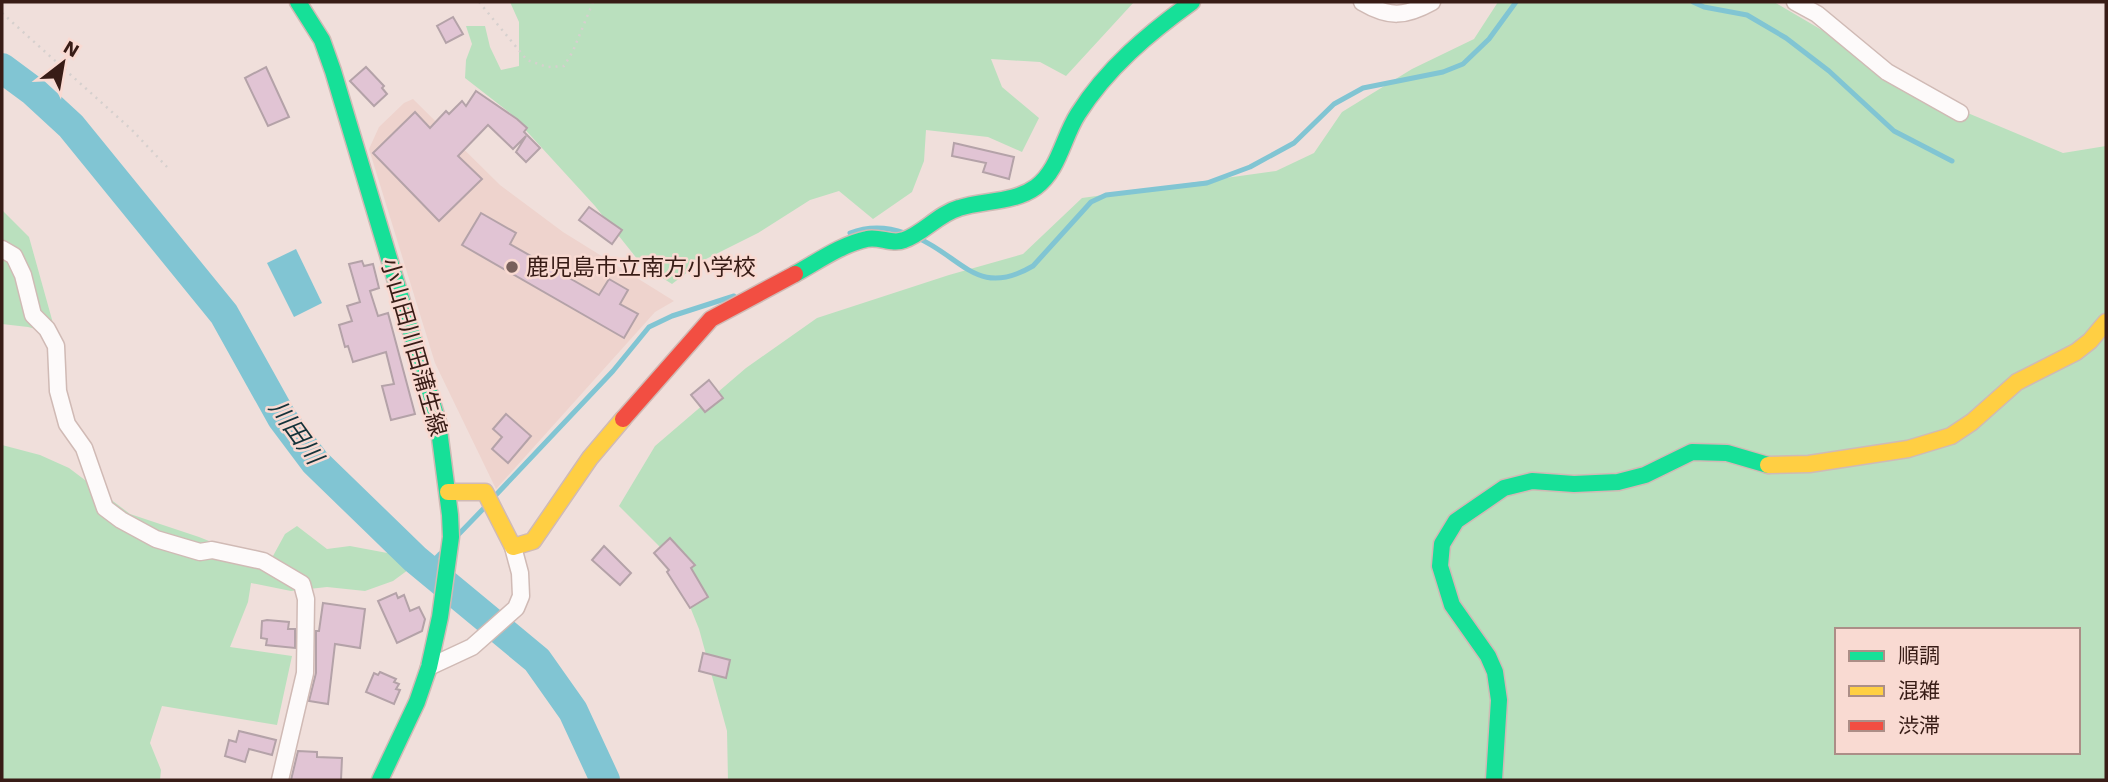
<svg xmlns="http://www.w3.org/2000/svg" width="2108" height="782" viewBox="0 0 2108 782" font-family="'Work Sans','Noto Sans JP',sans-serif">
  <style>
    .built { fill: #eed3cd }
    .green { fill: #bae0be; fill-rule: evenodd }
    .water { fill: #81c5d3 }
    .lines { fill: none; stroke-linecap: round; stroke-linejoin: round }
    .stream { stroke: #81c5d3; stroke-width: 5 }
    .river { stroke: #81c5d3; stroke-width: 30 }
    .building { fill: #e1c4d4; stroke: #b4a2a8; stroke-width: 2 }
    .street-casing { stroke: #d0bab5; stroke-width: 19 }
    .fast-casing { stroke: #d0bab5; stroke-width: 19 }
    .slow-casing { stroke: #d0bab5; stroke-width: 19 }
    .jam-casing { stroke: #d0bab5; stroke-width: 19 }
    .path { stroke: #d6d0ce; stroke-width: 2.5; stroke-dasharray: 2 5; stroke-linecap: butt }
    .street { stroke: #fdfafa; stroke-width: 16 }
    .fast { stroke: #16e098; stroke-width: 16 }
    .slow { stroke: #ffcf43; stroke-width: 16 }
    .jam { stroke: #f24e42; stroke-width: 16 }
    .poi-dot { fill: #78605b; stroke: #f9dad2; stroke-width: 2.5 }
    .labels { text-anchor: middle; stroke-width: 5; stroke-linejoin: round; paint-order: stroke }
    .poi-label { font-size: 23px; fill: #381c16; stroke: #f9dad2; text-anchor: start }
    .street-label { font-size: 23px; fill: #381c16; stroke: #f9dad2 }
    .water-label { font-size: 24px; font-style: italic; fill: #13333a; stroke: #f9dad2 }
  </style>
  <rect width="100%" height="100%" fill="#f0dfdb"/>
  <path class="built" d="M413,99L500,185L563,232L674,301L655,312L496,489L435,363L369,149L379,127L404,103Z"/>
  <g class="green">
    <path d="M510,2H1134L1066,76L1040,62L991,59L1002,87L1039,118L1022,152L988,137L926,130L924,161L912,192L873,219L839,191L810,200L758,233L702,261L672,284L642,265L595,206L510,113L465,78L466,60L472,44L466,26H485L490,47L501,70L519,66V22Z"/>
    <path d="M1498,2H1774L1951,106L2063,153L2106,146V780H728L727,731L699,629L670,557L619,506L655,446L746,368L817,318L949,275L1023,254L1082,198L1276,171L1314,153L1342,112L1412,69L1474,39ZM1837,630H2078V752H1837Z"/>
    <path d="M2,210L29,237L56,334L28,327L2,324Z"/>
    <path d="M2,445L40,455L69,468L130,514L199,537L254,559L273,556L285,534L297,526L327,549L350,546L398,555L408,570L393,581L365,591L327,587L291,591L251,583L248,602L230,647L292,656L277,725L162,706L150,743L161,770L160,780H2Z"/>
  </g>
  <path class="water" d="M296,249L322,303L294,317L267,263Z"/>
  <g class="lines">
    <g class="stream">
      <path d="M1693,2L1704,7L1747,15L1786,38L1829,71L1894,131L1952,161"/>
      <path d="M850,233C868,226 888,227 905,233"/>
      <path d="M918,238C964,259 978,298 1033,266L1091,202L1106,195L1207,183L1250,167L1294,143L1334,104L1363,88L1443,72L1463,64L1489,39L1516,2"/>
      <path d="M493,498L613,371L649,327L672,316L734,296"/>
      <path d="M457,536L486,506"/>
      <path d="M426,568L440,554"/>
    </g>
    <path class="river" d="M2,68L33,91L71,126L224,314L282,418L315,462L415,559L537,660L573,711L605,780"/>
  </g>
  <g class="building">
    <path d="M453,17L463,34L446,43L437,26Z"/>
    <path d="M266,67L289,117L268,126L245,78Z"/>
    <path d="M366,67L384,86L382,88L387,94L374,106L350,81Z"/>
    <path d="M476,91L517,119L527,128L524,132L540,148L526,162L516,152L526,136L513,149L488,125L458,156L482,179L439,221L373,153L415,112L430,128L446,111L449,114L462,101L466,106Z"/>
    <path d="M954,143L1014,157L1009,179L983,172L986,163L952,156Z"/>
    <path d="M589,207L622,230L612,244L579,220Z"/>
    <path d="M481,213L516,233L510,244L599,295L609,279L628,290L620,304L638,314L624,338L462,245Z"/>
    <path d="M362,261L364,266L373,264L379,288L370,291L378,316L388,313L415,414L391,420L382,386L394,384L386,352L353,362L348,346L345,347L339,325L352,321L347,306L360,302L349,264Z"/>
    <path d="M709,380L723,398L705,412L691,395Z"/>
    <path d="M506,414L531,436L508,463L492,449L502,437L493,429Z"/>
    <path d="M670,538L695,565L691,568L708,597L690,608L667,572L669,570L654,553Z"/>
    <path d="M604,546L631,573L620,585L592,560Z"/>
    <path d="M396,593L398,598L404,595L410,611L419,607L425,619L422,631L397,643L378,601Z"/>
    <path d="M323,603L365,609L360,648L335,644L328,704L309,701L316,673V631H319Z"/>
    <path d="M267,620L289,622L288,629H295V648L266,645L267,639L261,638L262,621Z"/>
    <path d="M703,653L730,660L726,678L699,671Z"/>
    <path d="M380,672L396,679L394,682L399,684L396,689L400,690L394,704L366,692L374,673L378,675Z"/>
    <path d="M239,731L276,740L272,755L249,749L245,762L225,756L229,740L236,742Z"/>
    <path d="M298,751L317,752V757L342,758L341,780H291Z"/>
  </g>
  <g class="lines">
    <g class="street-casing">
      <g id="street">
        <path d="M1362,2C1389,18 1405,17 1432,2"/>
        <path d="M1795,2L1817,14L1887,72L1960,113"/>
        <path d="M2,249L14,256L23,275L33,315L47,329L56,346L58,391L67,424L84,448L105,508L121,520L156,539L200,552L212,550L263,561L302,584L306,599L305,673L280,780"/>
        <path d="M429,667L472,647L516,608L521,596L520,573L513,547"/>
      </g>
    </g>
    <g class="fast-casing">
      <g id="fast">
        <path d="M298,2L322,40L333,71L438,422L450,515L451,537L440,617L429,667L417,702L380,780"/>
        <path d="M795,274C817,262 842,244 867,239C879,236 892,245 904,240C924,233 938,214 959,208C983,200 1014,203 1036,187C1059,170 1063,137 1078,114C1107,68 1149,33 1192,2"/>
        <path d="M1494,780L1499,700L1495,672L1488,656L1452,605L1440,566L1442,544L1456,521L1504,488L1532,481L1574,484L1618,482L1645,475L1692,452L1727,453L1768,465"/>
      </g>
    </g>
    <g class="slow-casing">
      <g id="slow">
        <path d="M1768,465L1809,464L1908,449L1951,436L1972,422L2017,382L2076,352L2090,341L2106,322"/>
        <path d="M448,492H485L513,547L533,541L590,458L623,419"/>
      </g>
    </g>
    <g class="jam-casing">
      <path id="jam" d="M623,419L711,319L795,274"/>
    </g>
    <g class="path">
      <path d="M479,2L527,60L547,67L564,66L573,51L593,2"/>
      <path d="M2,13L132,130L167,167"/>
    </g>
    <use href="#street" class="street"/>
    <use href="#fast" class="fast"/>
    <use href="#slow" class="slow"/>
    <use href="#jam" class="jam"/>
  </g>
  <circle class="poi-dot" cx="512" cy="267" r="7"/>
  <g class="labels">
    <g class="poi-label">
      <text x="526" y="275">鹿児島市立南方小学校</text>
    </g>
    <g class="street-label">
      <text transform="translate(414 347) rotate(74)" y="8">小山田川田蒲生線</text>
    </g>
    <g class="water-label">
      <text transform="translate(296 432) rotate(54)" y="8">川田川</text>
    </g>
  </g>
  <rect width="2108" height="782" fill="none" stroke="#381c16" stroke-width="7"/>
  <rect x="1835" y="628" width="245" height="126" fill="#f9dad2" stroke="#ac8e87" stroke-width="2"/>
  <rect x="1849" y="651" width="35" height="10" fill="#16e098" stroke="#ac8e87" stroke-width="2"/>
  <text x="1898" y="663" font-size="21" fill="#381c16">順調</text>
  <rect x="1849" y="686" width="35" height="10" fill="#ffcf43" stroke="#ac8e87" stroke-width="2"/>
  <text x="1898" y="698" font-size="21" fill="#381c16">混雑</text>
  <rect x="1849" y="721" width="35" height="10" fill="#f24e42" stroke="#ac8e87" stroke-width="2"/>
  <text x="1898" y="733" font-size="21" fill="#381c16">渋滞</text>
  <g transform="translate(63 63) rotate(31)" stroke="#f9dad2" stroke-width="5" paint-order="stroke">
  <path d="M0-5L12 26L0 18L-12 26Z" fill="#381c16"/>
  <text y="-10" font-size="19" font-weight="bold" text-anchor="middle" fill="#381c16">N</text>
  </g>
</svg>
